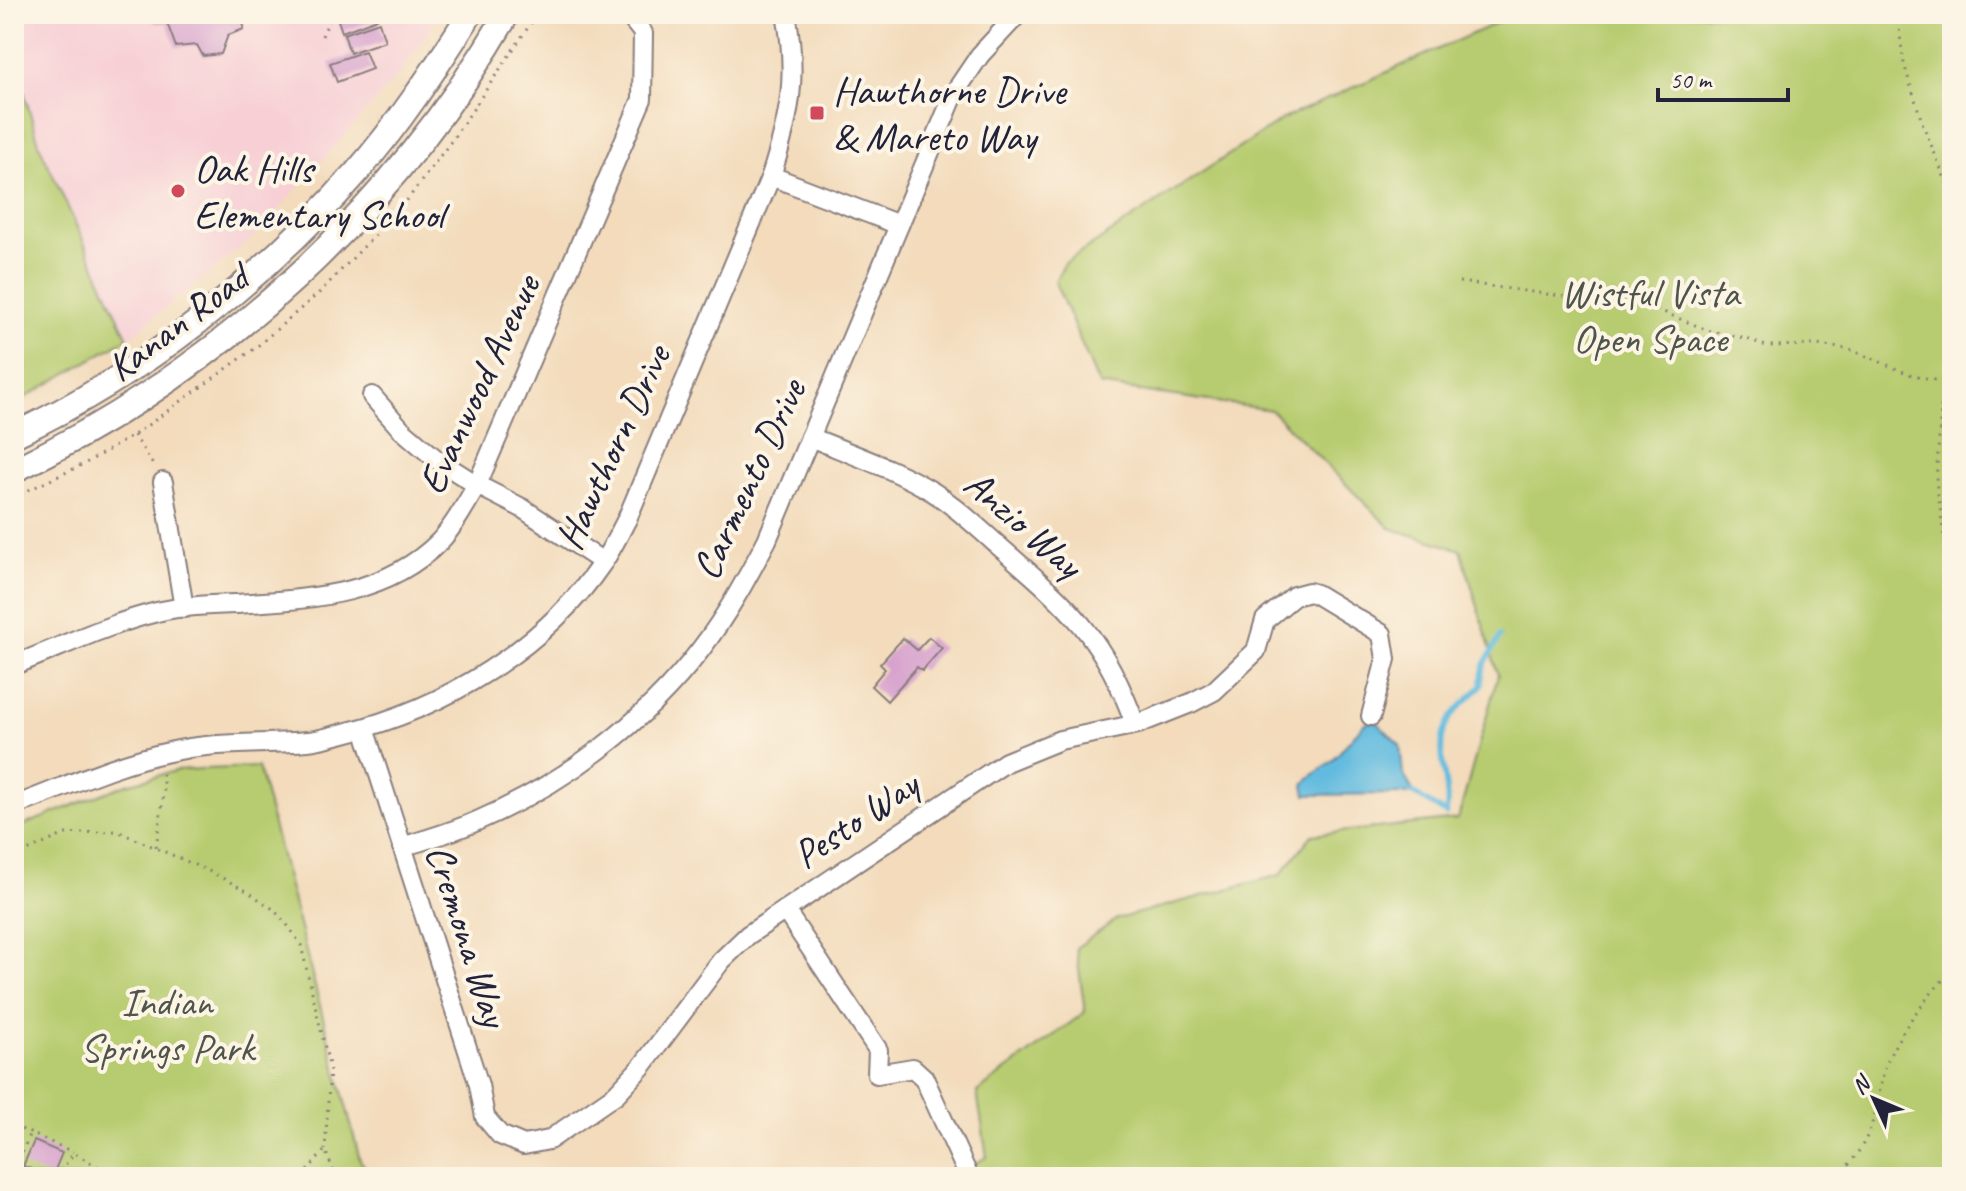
<svg xmlns="http://www.w3.org/2000/svg" width="1966" height="1191" viewBox="0 0 1966 1191" font-family="Caveat,sans-serif">
  <style>
    .built { fill: #f7cfd5 }
    .green { fill: #b7cc70; stroke: #6c7756; stroke-width: 2 }
    .water { fill: #62bbdf; stroke: #426e8d; stroke-width: 2 }
    .lines { fill: none; stroke-linecap: round; stroke-linejoin: round }
    .stream { stroke: #62bbdf; stroke-width: 5 }
    .building { fill: #d7a1cd }
    .minor-casing { stroke: #8a7e7c; stroke-width: 22 }
    .major-casing { stroke: #8a7e7c; stroke-width: 28 }
    .path { stroke: #8a7e7c; stroke-width: 3; stroke-dasharray: 2 6; stroke-linecap: butt }
    .minor { stroke: #fff; stroke-width: 18 }
    .major { stroke: #fff; stroke-width: 24 }
    .poi-dot { fill: #d1495b; stroke: #fcf5e5; stroke-width: 3 }
    .labels { text-anchor: middle; stroke-width: 8; stroke-linejoin: round; paint-order: stroke }
    .poi-label { font-size: 40px; fill: #22223b; stroke: #fcf5e5; text-anchor: start }
    .park-label { font-size: 40px; fill: #4f554b; stroke: #fcf5e5 }
    .street-label { font-size: 40px; fill: #22223b; stroke: #fcf5e5 }
  </style>
  <rect width="100%" height="100%" fill="#fcf5e5"/>
  <filter id="ink" filterUnits="userSpaceOnUse"><feTurbulence type="fractalNoise" baseFrequency=".0125" numOctaves="2"/><feDisplacementMap in="SourceGraphic" scale="16" xChannelSelector="R" yChannelSelector="G"/><feConvolveMatrix kernelMatrix="1 2 1 2 8 2 1 2 1" color-interpolation-filters="sRGB"/></filter>
  <filter id="wash" filterUnits="userSpaceOnUse"><feTurbulence type="fractalNoise" baseFrequency=".006" numOctaves="4" result="noise"/><feDisplacementMap in="SourceGraphic" scale="32" xChannelSelector="R" yChannelSelector="G"/><feGaussianBlur stdDeviation="1.8" result="paint"/><feColorMatrix in="noise" values="0 0 0 0 0 0 0 0 0 0 0 0 0 0 0 0 0 1.4 0 .05"/><feComposite in="paint" operator="in"/></filter>
  <g filter="url(#wash)">
    <rect width="100%" height="100%" fill="#f3dbbc"/>
    <path class="built" d="M14,14H440L399,74L256,235L128,338L40,147L21,82L14,40Z"/>
    <g class="green">
      <path d="M1516,14H1952V1177H960L959,1172L987,1157L977,1092L1085,1012L1076,948L1117,919L1280,875L1312,835L1458,819L1498,675L1461,550L1390,528L1271,410L1099,385L1055,282L1065,263L1283,119Z"/>
      <path d="M14,40L21,82L40,147L128,338L14,404Z"/>
      <path d="M258,767L360,1160L373,1177H14V829L127,784L179,770Z"/>
    </g>
    <path class="water" d="M1376,721L1400,745L1403,774L1412,789L1409,794L1306,795L1304,785L1309,778L1332,761L1365,723Z"/>
    <g class="lines">
      <path class="stream" d="M1410,791L1446,814C1452,785 1433,752 1447,724C1455,708 1471,698 1482,685C1480,664 1492,654 1500,636"/>
    </g>
    <g id="blocks">
      <g class="building">
        <path d="M151,14H177L175,22L194,19L190,14H243L244,29L228,35L221,54L203,56L197,45L176,47L167,23H155Z"/>
        <path d="M336,14H375L377,19L342,32Z"/>
        <path d="M379,22L385,41L350,53L344,34Z"/>
        <path d="M365,51L372,69L337,82L330,63Z"/>
        <path d="M929,637L942,648L922,671L917,667L887,701L871,686L885,669L880,664L903,638L917,650Z"/>
        <path d="M34,1141L62,1153L52,1177L23,1166Z"/>
      </g>
    </g>
  </g>
  <g filter="url(#ink)">
    <use href="#blocks" fill-opacity="0" stroke="#8a7e7c" stroke-width="2"/>
    <g class="lines">
      <g class="minor-casing">
        <g id="minor">
          <path d="M771,176L899,225"/>
          <path d="M372,396L401,429L436,459L477,485L522,508L603,562"/>
          <path d="M810,437C851,454 895,469 933,492C957,507 978,528 1000,547C1068,606 1104,636 1135,724"/>
          <path d="M163,482L184,608"/>
          <path d="M14,665C61,647 108,624 157,612C182,606 209,605 235,604C308,599 385,597 440,541C455,525 466,504 477,485L642,99L643,33L628,14"/>
          <path d="M364,728L479,1085L485,1117L500,1135L524,1145L549,1140L616,1094L643,1065L721,961L748,935L1006,762L1060,740L1138,724L1191,703L1214,691L1256,651L1265,620L1294,596L1309,592L1316,594L1382,634L1386,659L1371,716"/>
          <path d="M14,806C65,787 116,763 169,752C215,741 261,745 308,741C320,740 332,736 344,733C443,709 545,648 603,562C612,549 619,534 627,519L771,176C790,117 798,75 786,14"/>
          <path d="M402,847C427,839 453,832 477,821C563,784 644,724 701,649C727,615 747,578 767,540L955,92L980,55L1018,14"/>
          <path d="M785,910L878,1050L877,1074L913,1068L924,1078L969,1177"/>
        </g>
      </g>
      <g class="major-casing">
        <g id="major">
          <path d="M14,435C144,374 262,280 356,173C399,124 435,69 470,14"/>
          <path d="M14,470C219,372 393,210 507,14"/>
        </g>
      </g>
      <g class="path">
        <path d="M1897,14L1904,64L1923,125L1952,196"/>
        <path d="M322,36L332,14"/>
        <path d="M14,107V111"/>
        <path d="M1459,282L1656,309L1707,330L1751,340L1766,346L1816,345L1849,349L1909,374L1935,380L1952,379"/>
        <path d="M1952,343L1947,380L1942,393L1936,481L1952,590"/>
        <path d="M134,435L155,468"/>
        <path d="M14,497L86,463L134,435L254,349L320,292L402,207L455,136L537,14"/>
        <path d="M156,847L164,793L162,771"/>
        <path d="M14,857L65,834L117,831L211,872L247,891L273,909L289,927L301,945L330,1069L325,1150"/>
        <path d="M14,1126L73,1152"/>
        <path d="M14,1168L37,1177"/>
        <path d="M14,1175L30,1132"/>
        <path d="M56,1177L74,1153L115,1177"/>
        <path d="M302,1177L325,1150L336,1177"/>
        <path d="M1838,1177C1853,1161 1867,1142 1873,1120C1879,1100 1880,1079 1888,1060C1902,1027 1927,997 1952,970"/>
      </g>
      <use href="#minor" class="minor"/>
      <use href="#major" class="major"/>
    </g>
  </g>
  <g class="poi-dot">
    <rect x="809" y="105" width="16" height="16" rx="4"/>
    <circle cx="178" cy="191" r="8"/>
  </g>
  <g class="labels">
    <g class="poi-label">
      <text x="833" y="104">Hawthorne Drive<tspan x="833" dy="46">&amp; Mareto Way</tspan></text>
      <text x="194" y="182">Oak Hills<tspan x="194" dy="46">Elementary School</tspan></text>
    </g>
    <g class="park-label">
      <text x="1650" y="306">Wistful Vista<tspan x="1650" dy="46">Open Space</tspan></text>
      <text x="167" y="1015">Indian<tspan x="167" dy="46">Springs Park</tspan></text>
    </g>
    <g class="street-label">
      <text transform="translate(177 322) rotate(-37)" y="14">Kanan Road</text>
      <text transform="translate(478 384) rotate(-65)" y="14">Evanwood Avenue</text>
      <text transform="translate(612 447) rotate(-65)" y="14">Hawthorn Drive</text>
      <text transform="translate(748 479) rotate(-65)" y="14">Carmento Drive</text>
      <text transform="translate(1024 523) rotate(41)" y="14">Anzio Way</text>
      <text transform="translate(855 819) rotate(-34)" y="14">Pesto Way</text>
      <text transform="translate(468 935) rotate(72)" y="14">Cremona Way</text>
    </g>
  </g>
  <rect width="1966" height="1191" fill="none" stroke="#fcf5e5" stroke-width="48"/>
  <g transform="translate(1874 1099) rotate(314)" stroke="#fcf5e5" stroke-width="6" paint-order="stroke">
  <path d="M0-6L14 30L0 20L-14 30Z" fill="#22223b"/>
  <text y="-12" font-size="22" font-weight="bold" text-anchor="middle" fill="#22223b">N</text>
  </g>
  <path d="M1658 88v12h130v-12" fill="none" stroke="#22223b" stroke-width="4"/>
  <text x="1670" y="88" font-size="24" fill="#22223b" stroke="#fcf5e5" stroke-width="6" paint-order="stroke">50 m</text>
</svg>
